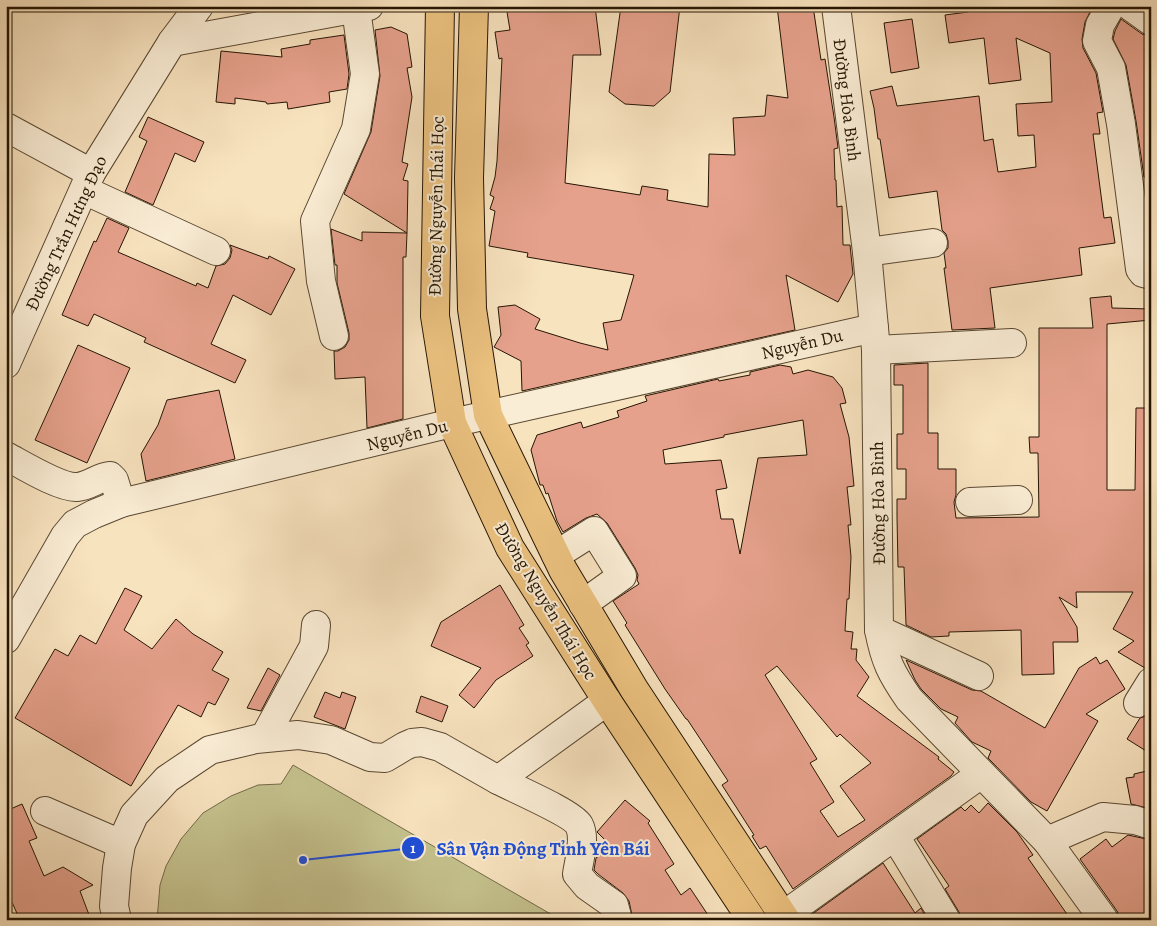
<svg xmlns="http://www.w3.org/2000/svg" width="1157" height="926" viewBox="0 0 1157 926" font-family="Alegreya,serif">
  <style>
    .green { fill: #c4c18d; stroke: #746b48 }
    .building { fill: #e6a18c; stroke: #251503; fill-rule: evenodd }
    .lines { fill: none; stroke-linecap: round; stroke-linejoin: round }
    .minor-casing { stroke: #5a4832; stroke-width: 30 }
    .major-casing { stroke: #251503; stroke-width: 30 }
    .minor { stroke: #faedd5; stroke-width: 28 }
    .major { stroke: #ecc280; stroke-width: 28 }
    .labels { text-anchor: middle; stroke-width: 4; stroke-linejoin: round; paint-order: stroke }
    .street-label { font-size: 18px; fill: #251503; stroke: #faedd5 }
    .leader { fill: none; stroke: #1d4ed8; stroke-width: 2 }
    .callout-dot { fill: #1d4ed8; stroke: #faedd5; stroke-width: 2 }
    .mark-label { font-size: 15px; text-anchor: middle; font-weight: bold; fill: #fff }
    .callout-label { font-size: 19px; text-anchor: middle; font-weight: bold; fill: #1d4ed8; stroke: #faedd5; stroke-width: 4; stroke-linejoin: round; paint-order: stroke }
  </style>
  <rect width="100%" height="100%" fill="#f8e3bf"/>
  <filter id="stains"><feTurbulence type="fractalNoise" baseFrequency=".004" numOctaves="4"/><feColorMatrix values="0 0 0 0 .2 0 0 0 0 .09 0 0 0 0 .02 0 0 0 .5 -.17"/></filter>
  <radialGradient id="worn" r=".72"><stop offset=".6" stop-color="#630" stop-opacity="0"/><stop offset="1" stop-color="#630" stop-opacity=".3"/></radialGradient>
  <path class="green" d="M293,765L561,920H157L160,885L166,866L181,839L203,813L231,796L258,785L281,784Z"/>
  <g class="building">
    <path d="M513,6H595L601,55H573L565,183L640,195L642,186L668,190L667,200L708,207L709,154L735,155L733,118L765,116L767,95L788,98L777,6H813L821,60L825,59L834,117L838,148L834,149L835,180H836L837,207L842,206L843,245H850L853,274L838,302L786,275L795,330L522,391L521,361L494,347L501,335L498,307L515,305L540,319L535,329L580,343L608,350L603,323L621,320L634,275L527,257L528,253L489,246L495,211L490,209L494,197L490,195L495,177L497,161L502,58L499,59L495,32L510,30L507,12L514,11Z"/>
    <path d="M621,6H680L670,92L654,106L625,104L609,92Z"/>
    <path d="M968,6H1093L1085,22L1082,39L1083,48L1096,73L1103,112L1097,113L1100,134H1093L1104,218L1111,217L1115,243L1079,248L1082,275L990,288L995,328L952,330L944,268H946L944,253L948,248V241L946,234L942,230L937,191L889,198L880,139H878L874,108L870,91L892,86L897,106L979,96L984,141L993,139L998,172L1036,167L1034,135L1018,136L1016,104L1052,102L1050,53L1016,38L1021,80L989,84L984,38L949,43L945,15L968,12Z"/>
    <path d="M912,19L919,68L891,73L884,23Z"/>
    <path d="M1121,19L1142,34L1151,36V176L1144,177L1136,121L1126,65L1113,39L1115,31Z"/>
    <path d="M391,27L407,34L412,67L407,68L412,97L402,162L408,164L403,180L408,181L407,233L344,194L371,132L380,76L375,30Z"/>
    <path d="M344,35L349,74L347,89L329,92L330,102L288,109L287,102L267,104L266,102L235,98V104L216,102L221,51L282,57L281,49L310,44V40Z"/>
    <path d="M148,117L204,142L195,162L175,153L153,205L125,192L147,141L139,137Z"/>
    <path d="M107,218L129,228L118,252L196,286L197,283L208,288L216,266L225,264L230,258L232,250L230,245L268,259L269,256L295,269L271,315L233,295L211,344L246,360L235,383L144,342L146,338L94,314L88,326L62,315L94,241L96,242Z"/>
    <path d="M331,229L362,241V232L407,233L406,257H403V419L367,428L365,377L335,379L334,351H338L345,347L349,340V333L337,283V265H335Z"/>
    <path d="M1111,296L1112,308L1151,309V320L1107,324V490H1135L1136,408H1151V666L1145,668L1118,652L1134,641L1113,629L1133,592H1076L1077,608L1059,597L1077,627L1078,642H1053L1054,674L1022,675L1021,630L949,632V636L931,637L906,625L904,567H898L897,517V499H906V469H897V434H903V385H894V365L928,363V433H938V469H956V495L954,502L956,518L1039,517L1038,453H1030L1029,437H1039V328H1093L1090,298Z"/>
    <path d="M78,345L130,368L87,463L35,440Z"/>
    <path d="M780,365L791,367L793,374L808,370L833,377L842,388L846,403L840,404L849,437L854,486L847,487L851,525H848L851,557L849,599H847L845,631L853,632L851,649H857L856,660L869,677L857,696L939,757L938,759L954,772L951,776L793,889L766,846L760,849L752,836L754,835L722,785L728,781L687,719H686L665,689L625,625L627,623L613,601L639,584L637,580L638,575L635,568L607,523L597,514L586,518L563,532L557,521L548,493L546,494L543,485H540L531,450L537,435L581,422L583,428L619,417L617,411L647,401L645,396L718,379L719,381L750,375V372ZM803,420L807,455L758,458L740,554L733,519H721L716,490L727,488L721,460L665,464L663,450L724,437V435ZM777,666L837,737L840,734L871,763L840,786L865,820L838,837L820,811L834,802L810,763L817,759L765,675Z"/>
    <path d="M219,390L235,459L146,481L141,454L158,425L167,400Z"/>
    <path d="M500,585L524,625L519,628L529,643L526,645L533,656L496,680L474,708L459,695L481,668L431,646L441,622Z"/>
    <path d="M125,588L142,596L124,630L152,649L176,619L193,634L223,652L212,670L229,679L215,705L208,702L201,717L178,705L131,786L15,718L55,649L68,656L80,635L96,644Z"/>
    <path d="M1096,657L1100,664L1107,660L1125,689L1086,714L1098,721L1047,811L1031,802L988,758L991,751L972,742L955,723L958,717L941,709L921,689L915,680L906,660L972,690L981,691L1045,728L1079,668Z"/>
    <path d="M268,668L280,675L261,711L247,708Z"/>
    <path d="M325,692L340,698L342,692L356,697L345,729L314,717Z"/>
    <path d="M421,696L448,706L442,722L416,712Z"/>
    <path d="M1151,712V754L1127,739L1140,718L1146,716Z"/>
    <path d="M1151,770V809L1131,804L1126,778L1134,777V774Z"/>
    <path d="M625,800L650,821L648,823L674,864L665,870L681,895L690,888L708,915L691,920H654L650,914L641,920H633L629,901L623,893L598,874L594,870L596,858L612,847L597,832Z"/>
    <path d="M988,803L1017,832L1033,855L1028,858L1071,920H962L959,912L945,889L949,886L917,839L961,807L965,811L971,805L979,813Z"/>
    <path d="M22,804L37,838L29,841L44,876L63,867L93,885L80,891L91,920H20L6,889V811Z"/>
    <path d="M1128,835L1151,840V920H1121L1117,911L1080,859L1106,839L1112,847Z"/>
    <path d="M883,863L915,913L921,908L927,919L814,920L811,915Z"/>
  </g>
  <g class="lines">
    <g class="minor-casing">
      <g id="minor">
        <path d="M836,6L867,252L876,350L879,630C885,661 891,673 909,699L1047,841L1104,920"/>
        <path d="M1111,6L1100,25L1097,41L1111,68L1121,124L1140,269L1143,273L1151,275"/>
        <path d="M1130,6L1151,21"/>
        <path d="M172,42L369,6"/>
        <path d="M6,127L91,173"/>
        <path d="M84,190L216,251"/>
        <path d="M867,252L933,243"/>
        <path d="M334,336L321,281L315,221L356,129L365,74L356,9"/>
        <path d="M876,350L1012,343"/>
        <path d="M6,364L91,173L172,42L199,6"/>
        <path d="M6,456C23,465 60,488 77,487C90,486 98,477 110,476L114,480L121,503"/>
        <path d="M970,502L1018,500"/>
        <path d="M556,555L594,531L622,576L583,604"/>
        <path d="M879,630L979,676"/>
        <path d="M6,639L65,536L75,524L94,514L121,503L452,423L874,328"/>
        <path d="M1138,703L1151,682"/>
        <path d="M264,738L314,646L316,625"/>
        <path d="M498,780C513,788 572,813 579,825C586,838 579,860 577,874L587,886L614,905L618,920"/>
        <path d="M45,811L121,844"/>
        <path d="M895,836L946,920"/>
        <path d="M1047,841L1103,817L1135,820L1151,825"/>
        <path d="M783,916L981,774"/>
        <path d="M117,920L114,906L117,868L121,844L134,815L167,779L210,750L256,739L298,735L331,740L370,757L385,758L405,746L412,743L422,742L440,747L498,780L607,701"/>
      </g>
    </g>
    <g class="major-casing">
      <g id="major">
        <path d="M440,6L435,316L452,423L510,548L607,701L752,920"/>
        <path d="M474,6L469,178L472,309L488,415L563,570L634,689L786,920"/>
      </g>
    </g>
    <use href="#minor" class="minor"/>
    <use href="#major" class="major"/>
  </g>
  <g class="labels">
    <g class="street-label">
      <text transform="translate(847 100) rotate(83)" y="6">Đường Hòa Bình</text>
      <text transform="translate(436 206) rotate(-89)" y="6">Đường Nguyễn Thái Học</text>
      <text transform="translate(66 233) rotate(-65)" y="6">Đường Trần Hưng Đạo</text>
      <text transform="translate(802 344) rotate(-13)" y="6">Nguyễn Du</text>
      <text transform="translate(407 435) rotate(-14)" y="6">Nguyễn Du</text>
      <text transform="translate(878 503) rotate(-91)" y="6">Đường Hòa Bình</text>
      <text transform="translate(546 601) rotate(59)" y="6">Đường Nguyễn Thái Học</text>
    </g>
  </g>
  <path class="leader" d="M303 860L413 848"/>
  <g class="callout-dot">
    <circle cx="303" cy="860" r="5"/>
    <circle cx="413" cy="848" r="12"/>
  </g>
  <g class="mark-label">
    <text x="413" y="853">1</text>
  </g>
  <g class="callout-label">
    <text x="543" y="855">Sân Vận Động Tỉnh Yên Bái</text>
  </g>
  <rect width="1157" height="926" fill="none" stroke="#f8e3bf" stroke-width="25"/>
  <rect x="8" y="8" width="1142" height="911" fill="none" stroke="#251503" stroke-width="2.5"/>
  <rect x="12" y="12" width="1132" height="901" fill="none" stroke="#251503"/>
  <rect width="100%" height="100%" filter="url(#stains)"/>
  <rect width="100%" height="100%" fill="url(#worn)"/>
</svg>
